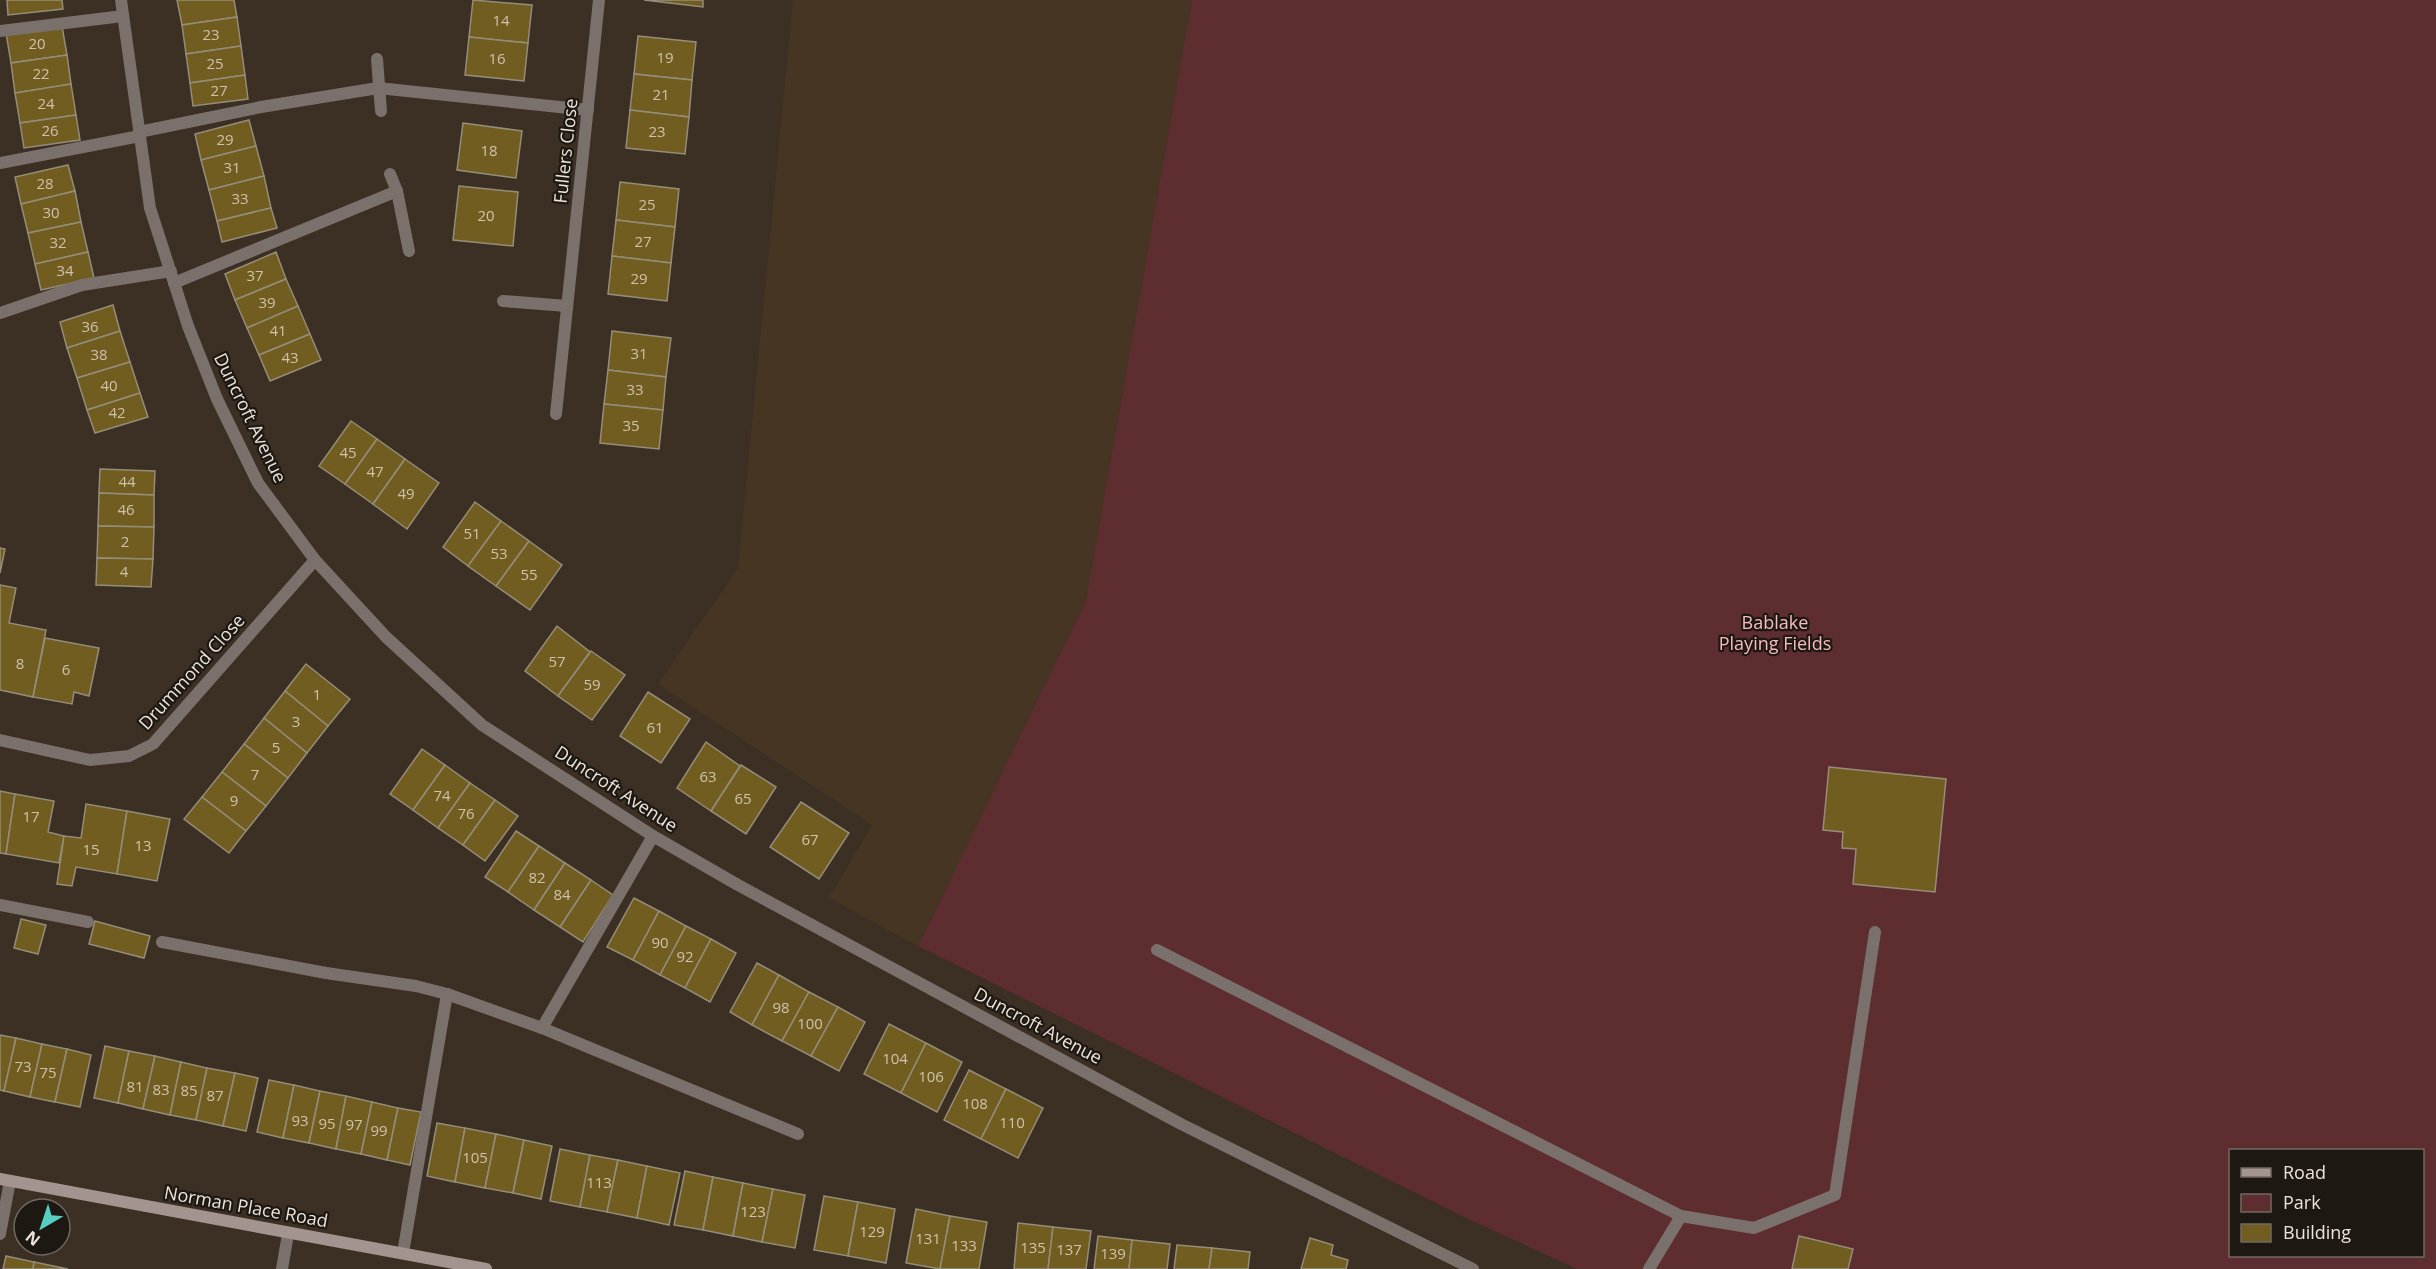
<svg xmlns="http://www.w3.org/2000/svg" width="2436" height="1269" viewBox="0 0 2436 1269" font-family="'Open Sans',sans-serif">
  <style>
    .built { fill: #473523 }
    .green { fill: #5d2d30; fill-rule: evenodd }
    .building { fill: #725d21; stroke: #948d7a; stroke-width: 1.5 }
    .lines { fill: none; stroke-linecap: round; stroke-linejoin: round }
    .lane { stroke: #7a716d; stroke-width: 12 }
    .street { stroke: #7a716d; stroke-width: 12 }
    .secondary { stroke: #a3948f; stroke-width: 12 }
    .labels { text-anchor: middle; stroke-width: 4.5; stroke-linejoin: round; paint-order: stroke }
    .number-label { font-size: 15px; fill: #cec2ac }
    .street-label { font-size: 18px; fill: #ece3db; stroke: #1e1813 }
    .park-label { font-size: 18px; fill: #f7bcbd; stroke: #1e1813 }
  </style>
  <rect width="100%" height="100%" fill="#3c2f23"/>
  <path class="built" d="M793,0H1192L1086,600L918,946L829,898L872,825L658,684L738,568Z"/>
  <path class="green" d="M1192,0H2436V1269H1577L1468,1219L918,946L1086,600ZM2230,1150H2422V1256H2230Z"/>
  <g class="building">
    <path d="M7,0H62L63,9L8,15Z"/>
    <path d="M177,0H234L237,17L182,25Z"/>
    <path d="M473,0L532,5L528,43L469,37Z"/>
    <path d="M644,0H703V7Z"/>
    <path d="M237,17L241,46L186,54L182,25Z"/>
    <path d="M62,26L67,55L11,63L6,33Z"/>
    <path d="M638,36L696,42L692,80L634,74Z"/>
    <path d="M469,37L528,43L524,81L465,75Z"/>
    <path d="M241,46L245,75L190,83L186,54Z"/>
    <path d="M67,55L71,84L15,93L11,63Z"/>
    <path d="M634,74L692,80L689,117L630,110Z"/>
    <path d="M245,75L248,99L193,106L190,83Z"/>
    <path d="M71,84L76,115L20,123L15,93Z"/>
    <path d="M630,110L689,117L685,154L626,148Z"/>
    <path d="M76,115L80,140L24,148L20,123Z"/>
    <path d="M249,120L256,146L201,160L195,134Z"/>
    <path d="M463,123L522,131L516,178L457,170Z"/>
    <path d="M256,146L264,176L209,190L201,160Z"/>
    <path d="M68,165L75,191L21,204L15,177Z"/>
    <path d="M264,176L271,208L217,221L209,190Z"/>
    <path d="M620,182L679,189L675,227L616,220Z"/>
    <path d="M459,186L518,192L513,246L453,240Z"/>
    <path d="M75,191L81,222L28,233L21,204Z"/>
    <path d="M271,208L277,228L222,242L217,221Z"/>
    <path d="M616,220L675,227L671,263L612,256Z"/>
    <path d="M81,222L88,252L35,264L28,233Z"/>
    <path d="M88,252L94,278L41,290L35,264Z"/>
    <path d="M276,252L286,279L235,300L225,274Z"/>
    <path d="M612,256L671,263L667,301L608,294Z"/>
    <path d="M286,279L298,306L247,328L235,300Z"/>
    <path d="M113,305L120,331L67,348L60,322Z"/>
    <path d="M298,306L310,334L259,355L247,328Z"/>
    <path d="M120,331L130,362L77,378L67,348Z"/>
    <path d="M612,331L671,338L666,377L608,370Z"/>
    <path d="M310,334L321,360L270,381L259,355Z"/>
    <path d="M130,362L140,393L87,410L77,378Z"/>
    <path d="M608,370L666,377L663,410L604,404Z"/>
    <path d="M140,393L148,417L95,433L87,410Z"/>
    <path d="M604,404L663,410L659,449L600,443Z"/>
    <path d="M351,421L377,439L345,484L319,466Z"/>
    <path d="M377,439L405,459L373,504L345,484Z"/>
    <path d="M405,459L439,483L407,529L373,504Z"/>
    <path d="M100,469L155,471L154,495L99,493Z"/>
    <path d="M99,493L154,495V527L98,526Z"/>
    <path d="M475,502L501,521L468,566L443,547Z"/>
    <path d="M501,521L529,541L496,586L468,566Z"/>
    <path d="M98,526L154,527L153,559L97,558Z"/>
    <path d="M529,541L562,565L530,610L496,586Z"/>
    <path d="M0,548L5,549L0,573Z"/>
    <path d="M97,558L153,559L151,587L96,585Z"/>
    <path d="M0,585L16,588L9,623L46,630L33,697L0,690Z"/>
    <path d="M557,626L590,652L558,696L525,671Z"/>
    <path d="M45,638L99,648L89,696L74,692L72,704L33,697Z"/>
    <path d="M591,651L625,675L592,720L558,696Z"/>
    <path d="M306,664L350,699L328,726L285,691Z"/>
    <path d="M285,691L328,726L307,753L264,718Z"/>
    <path d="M648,692L690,719L661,763L620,736Z"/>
    <path d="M264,718L307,753L288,778L244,744Z"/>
    <path d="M706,742L740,766L711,811L677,788Z"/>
    <path d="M244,744L288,778L266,806L222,772Z"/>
    <path d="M422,749L445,765L413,810L390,794Z"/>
    <path d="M445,765L470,783L438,828L413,810Z"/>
    <path d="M741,765L776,787L746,834L711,811Z"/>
    <path d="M1829,767L1946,779L1935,892L1853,884L1856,849L1842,848L1843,832L1823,830Z"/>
    <path d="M222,772L266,806L246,831L202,797Z"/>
    <path d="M470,783L495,800L463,845L438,828Z"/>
    <path d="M0,791L15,794L6,854L0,853Z"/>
    <path d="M15,794L54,801L48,832L64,836L59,863L6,854Z"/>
    <path d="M202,797L246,831L229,853L184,819Z"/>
    <path d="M495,800L518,816L485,861L463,845Z"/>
    <path d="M801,802L849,833L819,879L770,847Z"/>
    <path d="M86,804L127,811L117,874L76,867L72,886L57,884L64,836L81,838Z"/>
    <path d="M127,811L170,819L157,881L117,874Z"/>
    <path d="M516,831L539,846L508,892L485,877Z"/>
    <path d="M539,846L565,863L534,910L508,892Z"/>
    <path d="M565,863L591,880L560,927L534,910Z"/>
    <path d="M591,880L613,895L583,942L560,927Z"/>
    <path d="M634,898L659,911L633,960L607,947Z"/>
    <path d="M659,911L686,926L660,975L633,960Z"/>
    <path d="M21,919L46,925L38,954L14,948Z"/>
    <path d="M95,921L150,936L144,958L89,944Z"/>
    <path d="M686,926L711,939L685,988L660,975Z"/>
    <path d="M711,939L736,953L710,1002L685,988Z"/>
    <path d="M757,963L779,975L752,1025L730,1012Z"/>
    <path d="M779,975L809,992L782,1041L752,1025Z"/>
    <path d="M809,992L838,1007L811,1056L782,1041Z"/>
    <path d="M838,1007L865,1022L839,1071L811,1056Z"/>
    <path d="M889,1024L926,1043L901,1093L864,1074Z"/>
    <path d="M0,1035L16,1038L4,1091L0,1090Z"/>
    <path d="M16,1038L42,1044L30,1097L4,1091Z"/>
    <path d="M926,1043L962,1062L937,1112L901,1093Z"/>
    <path d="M42,1044L67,1049L55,1102L30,1097Z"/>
    <path d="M105,1046L129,1051L118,1103L94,1098Z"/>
    <path d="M67,1049L91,1055L80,1107L55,1102Z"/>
    <path d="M129,1051L155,1056L143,1109L118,1103Z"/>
    <path d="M155,1056L181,1062L170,1115L143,1109Z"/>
    <path d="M181,1062L207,1068L196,1120L170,1115Z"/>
    <path d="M207,1068L235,1073L223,1126L196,1120Z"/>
    <path d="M969,1070L1006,1089L981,1139L944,1120Z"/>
    <path d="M235,1073L258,1078L246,1131L223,1126Z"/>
    <path d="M269,1080L294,1085L283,1138L257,1132Z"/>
    <path d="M294,1085L320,1091L309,1143L283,1138Z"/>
    <path d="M1006,1089L1043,1108L1018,1158L981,1139Z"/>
    <path d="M320,1091L346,1096L336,1149L309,1143Z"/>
    <path d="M346,1096L372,1102L361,1154L336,1149Z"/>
    <path d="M372,1102L398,1108L387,1160L361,1154Z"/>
    <path d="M398,1108L421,1112L410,1165L387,1160Z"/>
    <path d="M437,1123L465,1128L455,1182L427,1176Z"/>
    <path d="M465,1128L496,1134L485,1188L455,1182Z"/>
    <path d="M496,1134L524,1140L513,1193L485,1188Z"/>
    <path d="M524,1140L552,1146L541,1199L513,1193Z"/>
    <path d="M560,1149L590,1155L580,1207L550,1201Z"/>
    <path d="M590,1155L618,1160L607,1212L580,1207Z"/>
    <path d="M618,1160L647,1166L637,1218L607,1212Z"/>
    <path d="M647,1166L680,1173L669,1225L637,1218Z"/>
    <path d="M685,1171L713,1177L703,1230L674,1225Z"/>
    <path d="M713,1177L743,1183L733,1236L703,1230Z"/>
    <path d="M743,1183L773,1189L762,1242L733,1236Z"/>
    <path d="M773,1189L805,1195L795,1248L762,1242Z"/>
    <path d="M824,1196L858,1202L848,1256L814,1250Z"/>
    <path d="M858,1202L895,1209L886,1263L848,1256Z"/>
    <path d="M916,1209L950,1216L940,1269L906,1263Z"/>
    <path d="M950,1216L987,1222L979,1269H940Z"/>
    <path d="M1018,1223L1053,1227L1048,1269H1014Z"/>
    <path d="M1053,1227L1091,1231L1086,1269H1048Z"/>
    <path d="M1098,1236L1132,1240L1129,1269H1094Z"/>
    <path d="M1799,1236L1853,1249L1848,1269H1792Z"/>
    <path d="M1310,1238L1333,1245L1331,1255L1348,1260L1346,1269H1301Z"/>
    <path d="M1132,1240L1170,1244L1167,1269H1129Z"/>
    <path d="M1177,1245L1212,1248L1209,1269H1174Z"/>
    <path d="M1212,1248L1250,1252L1248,1269H1209Z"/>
    <path d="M6,1256L34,1262L33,1269H3Z"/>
    <path d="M34,1262L68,1269H33Z"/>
  </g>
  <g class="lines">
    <g class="lane">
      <path d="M0,31L123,16"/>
      <path d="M377,59L381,111"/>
      <path d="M139,132L261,107L378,88L588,110"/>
      <path d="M0,163L140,136"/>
      <path d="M390,174L397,191L409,251"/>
      <path d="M174,283L397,191"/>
      <path d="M0,313L82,285L171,271"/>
      <path d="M653,836L542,1028L798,1134"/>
      <path d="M0,905L88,922"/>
      <path d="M162,942L326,973L416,986L447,994L542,1028"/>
      <path d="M1157,950L1681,1216L1649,1269"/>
      <path d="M1681,1216L1754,1228L1835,1195L1875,932"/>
      <path d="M0,1234L10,1181"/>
      <path d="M403,1253L447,994"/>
      <path d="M282,1269L288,1234"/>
    </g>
    <g class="street">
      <path d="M121,0L150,208L188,326L217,399L258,483L315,560L386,637L482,725L653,836L738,885L1181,1124L1473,1269"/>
      <path d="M503,301L567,306"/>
      <path d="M556,414L599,0"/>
      <path d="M0,740L90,760L129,756L153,744L315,560"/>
    </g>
    <path class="secondary" d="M0,1179L486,1269"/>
  </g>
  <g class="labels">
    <g class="number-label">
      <text x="501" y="26">14</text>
      <text x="211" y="40">23</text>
      <text x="37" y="49">20</text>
      <text x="665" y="63">19</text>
      <text x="497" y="64">16</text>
      <text x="215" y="69">25</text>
      <text x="41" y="79">22</text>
      <text x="219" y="96">27</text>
      <text x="661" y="100">21</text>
      <text x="46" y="109">24</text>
      <text x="50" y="136">26</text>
      <text x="657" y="137">23</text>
      <text x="225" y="145">29</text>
      <text x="489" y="156">18</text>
      <text x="232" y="173">31</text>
      <text x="45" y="189">28</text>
      <text x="240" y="204">33</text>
      <text x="647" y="210">25</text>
      <text x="51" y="218">30</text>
      <text x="486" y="221">20</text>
      <text x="643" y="247">27</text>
      <text x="58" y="248">32</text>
      <text x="65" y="276">34</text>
      <text x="255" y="281">37</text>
      <text x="639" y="284">29</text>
      <text x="267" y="308">39</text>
      <text x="90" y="332">36</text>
      <text x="278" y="336">41</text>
      <text x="639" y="359">31</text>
      <text x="99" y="360">38</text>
      <text x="290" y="363">43</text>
      <text x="109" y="391">40</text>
      <text x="635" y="395">33</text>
      <text x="117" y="418">42</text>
      <text x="631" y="431">35</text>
      <text x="348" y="458">45</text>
      <text x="375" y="477">47</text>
      <text x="127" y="487">44</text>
      <text x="406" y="499">49</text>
      <text x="126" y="515">46</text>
      <text x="472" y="539">51</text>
      <text x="125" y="547">2</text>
      <text x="499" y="559">53</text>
      <text x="124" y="577">4</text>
      <text x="529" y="580">55</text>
      <text x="557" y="667">57</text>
      <text x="20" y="669">8</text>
      <text x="66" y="675">6</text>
      <text x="592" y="690">59</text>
      <text x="317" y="700">1</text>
      <text x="296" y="727">3</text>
      <text x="655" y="733">61</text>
      <text x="276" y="753">5</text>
      <text x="255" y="780">7</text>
      <text x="708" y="782">63</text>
      <text x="442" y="801">74</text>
      <text x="743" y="804">65</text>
      <text x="234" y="806">9</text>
      <text x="466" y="819">76</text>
      <text x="31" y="822">17</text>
      <text x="810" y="845">67</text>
      <text x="143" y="851">13</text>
      <text x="91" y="855">15</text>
      <text x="537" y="883">82</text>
      <text x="562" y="900">84</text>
      <text x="660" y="948">90</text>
      <text x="685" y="962">92</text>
      <text x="781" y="1013">98</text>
      <text x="810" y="1029">100</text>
      <text x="895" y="1064">104</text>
      <text x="23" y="1072">73</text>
      <text x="48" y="1078">75</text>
      <text x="931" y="1082">106</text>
      <text x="135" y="1092">81</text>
      <text x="161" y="1095">83</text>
      <text x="189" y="1096">85</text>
      <text x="215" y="1101">87</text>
      <text x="975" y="1109">108</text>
      <text x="300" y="1126">93</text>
      <text x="1012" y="1128">110</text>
      <text x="327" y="1129">95</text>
      <text x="354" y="1130">97</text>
      <text x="379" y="1136">99</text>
      <text x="475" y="1163">105</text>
      <text x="599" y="1188">113</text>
      <text x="753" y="1217">123</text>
      <text x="872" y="1237">129</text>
      <text x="928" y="1244">131</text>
      <text x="964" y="1251">133</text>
      <text x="1033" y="1253">135</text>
      <text x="1069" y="1255">137</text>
      <text x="1113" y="1259">139</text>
    </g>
    <g class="street-label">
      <text transform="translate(566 151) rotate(-84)" y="6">Fullers Close</text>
      <text transform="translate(250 418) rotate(64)" y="6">Duncroft Avenue</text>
      <text transform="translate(192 672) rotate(-48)" y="6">Drummond Close</text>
      <text transform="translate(616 789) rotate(33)" y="6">Duncroft Avenue</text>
      <text transform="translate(1038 1026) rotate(28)" y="6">Duncroft Avenue</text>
      <text transform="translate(246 1207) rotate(10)" y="6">Norman Place Road</text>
    </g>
    <g class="park-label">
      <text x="1775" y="629">Bablake<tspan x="1775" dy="21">Playing Fields</tspan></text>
    </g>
  </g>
  <rect x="2229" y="1149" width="195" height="108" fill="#1e1813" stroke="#706963" stroke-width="1.5"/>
  <rect x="2241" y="1168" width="30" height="9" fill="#a3948f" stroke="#706963" stroke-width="1.5"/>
  <text x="2283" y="1179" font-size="18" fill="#ece3db">Road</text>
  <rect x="2241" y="1194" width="30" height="18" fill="#5d2d30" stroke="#706963" stroke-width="1.5"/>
  <text x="2283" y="1209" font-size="18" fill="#ece3db">Park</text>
  <rect x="2241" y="1224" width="30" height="18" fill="#725d21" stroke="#706963" stroke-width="1.5"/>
  <text x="2283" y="1239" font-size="18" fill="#ece3db">Building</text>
  <g transform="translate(42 1227) rotate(219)"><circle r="28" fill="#1e1813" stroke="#706963" stroke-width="1.5"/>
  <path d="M0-4.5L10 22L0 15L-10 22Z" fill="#56cec3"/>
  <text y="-9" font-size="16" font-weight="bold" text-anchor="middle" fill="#ece3db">N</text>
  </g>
</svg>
